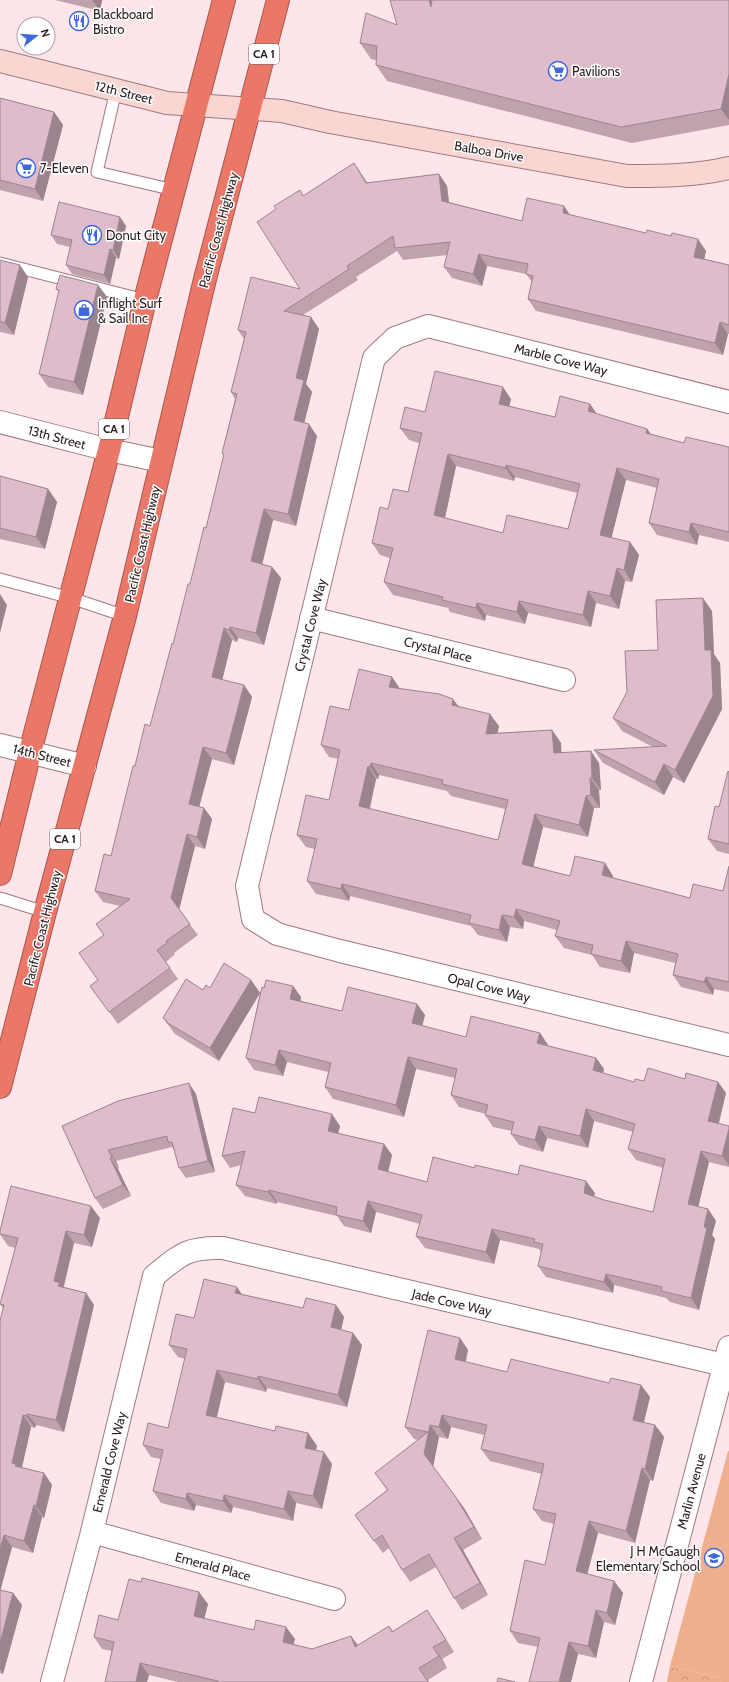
<svg xmlns="http://www.w3.org/2000/svg" width="729" height="1682" viewBox="0 0 729 1682" font-family="Cabin,sans-serif">
  <style>
    .park { fill: url(#park-crowns) }
    .garden { fill: #edaf8e }
    .lines { fill: none; stroke-linecap: round; stroke-linejoin: round }
    .lane-casing { stroke: #9e7a80; stroke-width: 13 }
    .street-casing { stroke: #9e7a80; stroke-width: 24 }
    .secondary-casing { stroke: #9e7a80; stroke-width: 24 }
    .highway-casing { stroke: #a8584e; stroke-width: 24 }
    .lane { stroke: #fff; stroke-width: 11 }
    .street { stroke: #fff; stroke-width: 22 }
    .secondary { stroke: #f9d6d2; stroke-width: 22 }
    .highway { stroke: #eb7768; stroke-width: 22 }
    .wall { fill: #c0a2af; fill-rule: evenodd }
    .shaded-wall { fill: #9c848f }
    .building { fill: #dfbccc; stroke: #9c848f; fill-rule: evenodd }
    .labels { text-anchor: middle; stroke-width: 3; stroke-linejoin: round; paint-order: stroke }
    .shield { fill: #fff; stroke: #6b6162; stroke-width: 1 }
    .shield-label { font-size: 12px; font-weight: bold; fill: #2b1d1f }
    .poi-label { font-size: 13px; fill: #2b1d1f; stroke: #fff; text-anchor: start }
    .street-label { font-size: 13px; fill: #2b1d1f; stroke: #fff }
  </style>
  <defs>
    <pattern id="park-crowns" width="20" height="18" patternUnits="userSpaceOnUse"><rect width="20" height="18" fill="#edaf8e"/><path d="M2 6a3 3 0 1 1 6 0M12 15a3 3 0 1 1 6 0" fill="none" stroke="#cb967a"/></pattern>
  </defs>
  <rect width="100%" height="100%" fill="#fee5e9"/>
  <path class="park" d="M670,1666L721,1678L720,1682H667Z"/>
  <path class="garden" d="M728,1451H729V1682H720L721,1678L670,1666Z"/>
  <g class="lines">
    <g class="lane-casing">
      <g id="lane">
        <path d="M116,90L97,172L174,190"/>
        <path d="M0,263L145,300"/>
        <path d="M0,579L71,598L125,616"/>
        <path d="M0,898L45,912"/>
      </g>
    </g>
    <g class="street-casing">
      <g id="street">
        <path d="M729,402L428,326L395,338L374,358L247,886L253,919L277,934L340,951L729,1045"/>
        <path d="M0,422L109,450L161,461"/>
        <path d="M311,618L564,680"/>
        <path d="M0,745L85,766"/>
        <path d="M92,1532L334,1599"/>
        <path d="M52,1682L92,1532L154,1276C181,1254 187,1247 223,1248L724,1365"/>
        <path d="M641,1682L729,1347"/>
      </g>
    </g>
    <g class="secondary-casing">
      <path id="secondary" d="M0,61L167,103L282,111L330,122L627,176C661,176 695,176 729,168"/>
    </g>
    <g class="highway-casing">
      <g id="highway">
        <path d="M0,874L30,752L109,450L145,300L224,0"/>
        <path d="M0,1087L45,912L125,616L205,279L278,0"/>
      </g>
    </g>
    <use href="#lane" class="lane"/>
    <use href="#street" class="street"/>
    <use href="#secondary" class="secondary"/>
    <use href="#highway" class="highway"/>
  </g>
  <g class="wall">
    <path d="M55,0H102L100,11Z"/>
    <path d="M729,0V125L632,143L387,81L376,65V60L371,59L360,43L397,25Z"/>
    <path d="M0,98L54,112L63,125L43,201L0,190Z"/>
    <path d="M354,163L367,183L439,174L447,186L449,202L522,221L564,206L570,215L706,251L704,259L729,265V334H728L723,355L536,311L528,299L532,282L526,274L487,266L482,286L452,278L444,267L447,255L403,260L397,251L356,277L358,280L303,315L311,317L319,329L306,384L312,392L304,423L317,436L296,526L273,520L262,564L272,567L281,578L264,645L238,638L237,642L232,640L222,680L244,685L252,697L234,765L212,759L199,807L204,808L212,819L205,849L195,846L179,910L198,935L174,953L175,954L166,962L178,979L118,1024L90,986L98,980L104,935L96,924L120,906L103,902L95,891L111,856L135,766L150,726L206,528L224,456L222,453L235,399L231,392L244,339L238,330L300,289L303,196Z"/>
    <path d="M120,217L126,226L119,259L116,258L110,284L72,274L66,265L70,247L57,244L51,235Z"/>
    <path d="M0,260L28,277L14,335L0,332Z"/>
    <path d="M98,285L107,297L83,395L48,387L39,374L59,293L56,289Z"/>
    <path d="M511,399L509,406L555,417L590,404L597,414L647,429L651,434L684,443L729,447V542L699,535L697,545L657,535L649,523L657,488L626,480L611,538L630,542L639,555L632,582L625,581L619,609L596,603L591,627L528,613L525,624L486,615L485,621L450,612L448,608L393,595L384,582L390,558L380,555L372,543L388,509L408,492L419,443L409,440L400,428L425,412ZM456,466L514,481L515,477L577,493L568,529L503,533L445,518Z"/>
    <path d="M0,476L48,489L57,502L45,549L0,539Z"/>
    <path d="M712,611L714,654L720,663L722,709L684,783L673,777L664,795L603,763L594,750L653,747L622,731L613,718L658,650Z"/>
    <path d="M392,677L400,689L459,706L499,726L497,733L552,730L561,743V752L599,763L601,790H599L600,808H594L588,837L543,827L533,866L570,876L605,863L613,876V878L690,898L723,891L729,866V992L714,989L713,995L681,987L673,975L675,963L634,953L630,973L600,967L592,955L564,948L555,936L557,930L524,921L523,929L510,927L507,942L478,935L471,926L350,896L349,901L316,894L307,881L315,849L306,847L297,835L329,800L338,759L329,757L321,745L349,710ZM379,775L447,791L451,796L505,809L498,840L370,809L376,779H378Z"/>
    <path d="M729,772V854L717,851L708,839L719,807Z"/>
    <path d="M251,980L260,993L264,988L293,986L301,997V1001L342,1011L417,1004L425,1015L422,1026L466,1037L540,1033L548,1045V1046L596,1058L604,1069L603,1073L634,1082L685,1079L718,1082L726,1093L719,1124L729,1126V1167L709,1162L698,1207L708,1209L716,1221L712,1235L715,1239L699,1310L670,1302L666,1298L614,1285L613,1293L546,1277L538,1266L541,1252L539,1249L500,1240L494,1264L425,1248L416,1236L420,1224L376,1212L371,1233L344,1226L337,1216L277,1202V1204L245,1196L236,1185L241,1165L230,1168L222,1156L255,1113L340,1126L338,1133L384,1144L392,1155L388,1172L427,1182L475,1168L595,1193L594,1196L604,1200L653,1212L663,1168L636,1160L628,1149L633,1132L594,1121L588,1148L547,1138L543,1152L519,1145L511,1134L512,1131L493,1127L485,1115L486,1114L459,1107L451,1095L455,1078L416,1069L404,1117L333,1099L325,1087L328,1072L287,1062L283,1076L254,1070L246,1058L260,993L219,1061L175,1034L163,1018L203,990L210,988Z"/>
    <path d="M196,1094L215,1172L186,1178L179,1168L175,1152L172,1147L116,1161L119,1168L118,1169L131,1196L103,1209L95,1198L62,1126Z"/>
    <path d="M100,1218L92,1247L74,1243L64,1287L86,1293L94,1305L64,1432L36,1425L35,1428L31,1427L22,1468L44,1473L52,1485L44,1518L42,1517L33,1553L12,1547L0,1590L13,1593L22,1605L3,1674L0,1673V1321L3,1308L0,1304L16,1248L8,1246L0,1234V1231Z"/>
    <path d="M242,1294L303,1308L336,1305L344,1317L341,1330L362,1345L347,1407L267,1388L266,1392L225,1382L217,1418L275,1431L308,1433L317,1446L316,1450L332,1464L322,1509L296,1503L293,1521L233,1507L231,1513L196,1505L194,1511L161,1503L153,1491L161,1459L151,1457L143,1445L168,1428L185,1359L178,1357L169,1345Z"/>
    <path d="M460,1338L468,1350L466,1362L507,1372L609,1383L641,1385L650,1397L644,1423L655,1425L664,1437L653,1481L650,1480L635,1543L598,1533L587,1574L614,1581L623,1593L615,1625L604,1622L596,1658L578,1654L571,1682H529L538,1647L518,1643L510,1631L545,1565L554,1524L542,1521L533,1509L542,1474L490,1461L481,1449L484,1435L451,1427L448,1439L439,1437L433,1466L464,1508L482,1539L463,1550L488,1595L462,1610L454,1598L436,1567L410,1582L402,1570L389,1548L383,1553L355,1515L387,1490L375,1473L418,1440L414,1439L405,1427Z"/>
    <path d="M208,1604L204,1619L295,1639L293,1644L312,1649L351,1636L358,1645L389,1626L393,1631L427,1610L435,1622L454,1652L442,1659L447,1668L428,1680L429,1682H178L149,1675L147,1682H105L112,1651L102,1649L94,1637L118,1620Z"/>
  </g>
  <g class="shaded-wall">
    <path d="M92,0H102L100,11Z"/>
    <path d="M429,0H436L431,7Z"/>
    <path d="M729,74V120L721,109Z"/>
    <path d="M54,112L63,125L43,201L35,189Z"/>
    <path d="M354,163L362,175L375,194L366,183Z"/>
    <path d="M439,174L447,186L450,212L442,201Z"/>
    <path d="M564,206L572,218L563,213Z"/>
    <path d="M120,217L126,226L119,259L113,250Z"/>
    <path d="M698,239L706,251L702,269L694,257Z"/>
    <path d="M110,249L116,258L110,284L104,275Z"/>
    <path d="M479,254L487,266L482,286L473,274Z"/>
    <path d="M20,265L28,277L14,335L5,323Z"/>
    <path d="M98,285L107,297L83,395L74,382Z"/>
    <path d="M311,317L319,329L306,384L312,392L302,432L294,420L296,378Z"/>
    <path d="M720,322L728,334L723,355L715,343Z"/>
    <path d="M503,387L511,399L507,416L499,404Z"/>
    <path d="M590,404L598,416L588,411Z"/>
    <path d="M309,424L317,436L296,526L288,514Z"/>
    <path d="M647,429L656,441L646,433Z"/>
    <path d="M448,454L456,466L443,527L434,515Z"/>
    <path d="M506,465L515,477L514,481L506,468Z"/>
    <path d="M617,468L626,480L609,548L600,535Z"/>
    <path d="M48,489L57,502L45,549L36,537Z"/>
    <path d="M264,509L273,520L260,573L251,561Z"/>
    <path d="M691,523L699,535L697,545L689,532Z"/>
    <path d="M630,542L639,555L632,582L624,570Z"/>
    <path d="M272,567L281,578L264,645L256,633Z"/>
    <path d="M617,568L625,581L619,609L610,596Z"/>
    <path d="M588,591L596,603L591,627L583,615Z"/>
    <path d="M0,594L7,605L0,633Z"/>
    <path d="M703,598L712,611L714,654L720,663L722,709L684,783L675,770L705,650Z"/>
    <path d="M519,601L528,613L525,624L517,612Z"/>
    <path d="M477,603L486,615L485,621L476,608Z"/>
    <path d="M230,627L238,638L237,642L229,630Z"/>
    <path d="M224,628L232,640L220,689L212,677Z"/>
    <path d="M392,677L400,689L389,687Z"/>
    <path d="M244,685L252,697L234,765L226,753Z"/>
    <path d="M453,699L462,711L452,705Z"/>
    <path d="M490,714L499,726L495,746L486,734Z"/>
    <path d="M552,730L561,743L562,765L554,753Z"/>
    <path d="M203,747L212,759L197,815L189,804Z"/>
    <path d="M591,751L599,763L601,790L592,778Z"/>
    <path d="M371,763L379,775L378,779L370,767Z"/>
    <path d="M664,764L673,777L664,795L655,782Z"/>
    <path d="M368,766L376,779L367,818L359,806Z"/>
    <path d="M590,778L599,790L600,808L591,795Z"/>
    <path d="M586,796L594,808L588,837L579,825Z"/>
    <path d="M204,808L212,819L205,849L197,837Z"/>
    <path d="M535,814L543,827L531,876L522,864Z"/>
    <path d="M187,834L195,846L179,910L171,898Z"/>
    <path d="M605,863L613,876L610,887L602,875Z"/>
    <path d="M342,884L350,896L349,901L341,889Z"/>
    <path d="M516,909L524,921L523,929L514,917Z"/>
    <path d="M502,915L510,927L507,942L499,930Z"/>
    <path d="M626,941L634,953L630,973L621,961Z"/>
    <path d="M706,977L714,989L713,995L704,982Z"/>
    <path d="M251,980L260,993L219,1061L210,1048Z"/>
    <path d="M293,986L301,997L298,1010L290,999Z"/>
    <path d="M417,1004L425,1015L420,1035L412,1023Z"/>
    <path d="M540,1033L548,1045L545,1055L537,1043Z"/>
    <path d="M279,1050L287,1062L283,1076L275,1065Z"/>
    <path d="M408,1057L416,1069L404,1117L396,1105Z"/>
    <path d="M596,1058L604,1069L601,1081L593,1070Z"/>
    <path d="M718,1082L726,1093L716,1132L708,1121Z"/>
    <path d="M189,1083L196,1094L215,1172L208,1161Z"/>
    <path d="M586,1109L594,1121L588,1148L580,1136Z"/>
    <path d="M332,1114L340,1126L336,1142L328,1131Z"/>
    <path d="M539,1126L547,1138L543,1152L535,1140Z"/>
    <path d="M729,1129V1165L722,1156Z"/>
    <path d="M384,1144L392,1155L386,1181L378,1169Z"/>
    <path d="M108,1150L116,1161L119,1168L112,1157Z"/>
    <path d="M701,1151L709,1162L696,1216L688,1204Z"/>
    <path d="M110,1158L118,1169L131,1196L123,1185Z"/>
    <path d="M586,1181L595,1193L592,1204L584,1193Z"/>
    <path d="M269,1190L277,1202V1204L268,1192Z"/>
    <path d="M368,1201L376,1212L371,1233L363,1221Z"/>
    <path d="M91,1206L100,1218L92,1247L84,1235Z"/>
    <path d="M708,1209L716,1221L712,1235L715,1239L699,1310L691,1298L704,1227Z"/>
    <path d="M492,1229L500,1240L494,1264L486,1252Z"/>
    <path d="M66,1231L74,1243L63,1288L67,1298L54,1281Z"/>
    <path d="M606,1274L614,1285L613,1293L604,1282Z"/>
    <path d="M237,1287L245,1299L235,1293Z"/>
    <path d="M86,1293L94,1305L64,1432L56,1420Z"/>
    <path d="M336,1305L344,1317L339,1339L331,1327Z"/>
    <path d="M353,1333L362,1345L347,1407L338,1395Z"/>
    <path d="M460,1338L468,1350L463,1371L455,1359Z"/>
    <path d="M217,1370L225,1382L214,1427L206,1415Z"/>
    <path d="M258,1376L267,1388L266,1392L258,1379Z"/>
    <path d="M641,1385L650,1397L641,1432L633,1420Z"/>
    <path d="M27,1414L36,1425L35,1428L26,1416Z"/>
    <path d="M23,1415L31,1427L21,1471L12,1463Z"/>
    <path d="M442,1415L451,1427L448,1439L439,1427Z"/>
    <path d="M430,1425L439,1437L433,1467L424,1454Z"/>
    <path d="M655,1425L664,1437L653,1481L645,1469Z"/>
    <path d="M308,1433L317,1446L313,1460L305,1448Z"/>
    <path d="M324,1452L332,1464L322,1509L313,1496Z"/>
    <path d="M642,1468L650,1480L635,1543L626,1531Z"/>
    <path d="M44,1473L52,1485L44,1518L36,1506Z"/>
    <path d="M288,1491L296,1503L293,1521L284,1509Z"/>
    <path d="M187,1493L196,1505L194,1511L186,1499Z"/>
    <path d="M224,1495L233,1507L231,1513L223,1501Z"/>
    <path d="M455,1496L464,1508L482,1539L474,1527Z"/>
    <path d="M34,1505L42,1517L33,1553L24,1541Z"/>
    <path d="M589,1521L598,1533L585,1583L576,1571Z"/>
    <path d="M4,1535L12,1547L0,1592V1549Z"/>
    <path d="M454,1538L463,1550L488,1595L480,1583Z"/>
    <path d="M614,1581L623,1593L615,1625L607,1613Z"/>
    <path d="M199,1592L208,1604L202,1628L194,1616Z"/>
    <path d="M13,1593L22,1605L3,1674L0,1669V1643Z"/>
    <path d="M427,1610L435,1622L454,1652L446,1640Z"/>
    <path d="M596,1610L604,1622L596,1658L588,1646Z"/>
    <path d="M286,1627L295,1639L291,1654L283,1642Z"/>
    <path d="M351,1636L359,1648L355,1647Z"/>
    <path d="M569,1642L578,1654L571,1682H559Z"/>
    <path d="M433,1647L442,1659L447,1668Z"/>
    <path d="M140,1663L149,1675L147,1682H136Z"/>
  </g>
  <g class="building">
    <path d="M390,0H429L431,7L432,0H729V74L721,109L621,127L376,65L377,46L360,43L366,13L397,25Z"/>
    <path d="M0,98L54,112L35,189L0,180Z"/>
    <path d="M354,163L366,183L439,174L442,201L522,221L527,198L564,206L563,213L646,233L647,230L671,236L672,233L698,239L694,257L729,265V325L720,322L715,343L528,299L533,276L526,274L528,264L479,254L473,274L444,267L450,242L395,248L393,236L347,266L349,269L284,311L311,317L296,378L304,380L294,420L309,424L288,514L264,509L251,561L272,567L256,633L230,627L229,630L224,628L212,677L244,685L226,753L203,747L189,804L204,808L197,837L187,834L171,898L190,924L166,941L167,943L157,950L170,968L109,1012L90,986L98,980L79,953L104,935L96,924L130,899L95,891L104,854L111,856L133,766H135L145,724L150,726L172,643L173,644L188,584H190L204,527L206,528L224,454L222,453L237,394L231,392L246,332L238,330L251,277L300,289L257,222L276,209L274,206L300,190L303,196Z"/>
    <path d="M59,202L120,217L113,250L110,249L104,275L66,265L72,240L51,235Z"/>
    <path d="M0,260L20,265L5,323L0,321Z"/>
    <path d="M60,275L98,285L74,382L39,374L59,290L56,289Z"/>
    <path d="M435,371L503,387L499,404L555,417L560,396L590,404L588,411L647,429L646,433L684,443L686,437L729,447V532L691,523L689,532L649,523L659,479L617,468L600,535L630,542L624,570L617,568L610,596L588,591L583,615L519,601L517,612L477,603L476,608L442,600L443,597L384,582L393,548L372,543L380,507L388,509L393,489L408,492L422,433L400,428L405,407L425,412ZM448,454L506,468V465L580,484L568,529L507,515L503,533L434,515Z"/>
    <path d="M0,476L48,489L36,537L0,528Z"/>
    <path d="M703,598L705,650H711L713,696L675,770L664,764L655,782L594,750L667,746L613,718L627,692L625,651L658,650L656,600Z"/>
    <path d="M359,669L392,677L389,687L439,694L453,699L452,705L490,714L486,734L552,730L554,753L591,751L592,778H590L591,795L586,796L579,825L535,814L522,864L570,876L575,856L605,863L602,875L690,898L693,884L723,891L729,866V982L706,977L704,982L673,975L678,954L626,941L621,961L591,954L593,945L555,936L560,921L516,909L514,917L502,915L499,930L469,923L471,915L342,884L341,889L307,881L317,839L297,835L306,795L329,800L340,750L321,745L330,706L349,710ZM371,763L443,780L442,784L508,800L498,840L359,806L368,766L370,767Z"/>
    <path d="M728,771L729,772V844L708,839L715,806L719,807Z"/>
    <path d="M224,963L251,980L210,1048L166,1022L167,1021L163,1018L186,979L203,990L206,985L210,988Z"/>
    <path d="M266,980L293,986L290,999L342,1011L348,987L417,1004L412,1023L466,1037L471,1016L540,1033L537,1043L596,1058L593,1070L634,1082L635,1079L644,1081L648,1068L685,1079L686,1073L718,1082L708,1121L729,1126V1129L722,1156L701,1151L688,1204L708,1209L704,1227L707,1228L691,1298L661,1291L662,1287L606,1274L604,1282L538,1266L543,1244L534,1242L535,1239L492,1229L486,1252L416,1236L422,1215L368,1201L363,1221L336,1215L337,1207L269,1190L268,1192L236,1185L245,1151L222,1156L233,1108L255,1113L259,1097L332,1114L328,1131L384,1144L378,1169L427,1182L433,1157L475,1168V1165L518,1175L520,1165L586,1181L584,1193L604,1200L653,1212L665,1159L628,1149L635,1124L586,1109L580,1136L539,1126L535,1140L511,1134L514,1122L485,1115L488,1105L451,1095L457,1069L408,1057L396,1105L325,1087L331,1063L279,1050L275,1065L246,1058L262,987L264,988Z"/>
    <path d="M189,1083L208,1161L179,1168L172,1142H168L167,1136L108,1150L112,1157L110,1158L123,1185L95,1198L62,1126L118,1101Z"/>
    <path d="M11,1186L91,1206L84,1235L66,1231L54,1281L60,1283L58,1286L86,1293L56,1420L27,1414L26,1416L23,1415L12,1463L16,1464L15,1466L44,1473L36,1506L34,1505L24,1541L4,1535L0,1549V1321L4,1305L0,1304L18,1238L0,1234V1231Z"/>
    <path d="M204,1279L237,1287L235,1293L303,1308L306,1298L336,1305L331,1327L353,1333L338,1395L258,1376V1379L217,1370L206,1415L275,1431L276,1426L308,1433L305,1448L324,1452L313,1496L288,1491L284,1509L224,1495L223,1501L187,1493L186,1499L153,1491L163,1450L143,1445L148,1423L168,1428L187,1349L169,1345L176,1314L194,1318Z"/>
    <path d="M428,1330L460,1338L455,1359L507,1372L511,1359L609,1383L611,1378L641,1385L633,1420L655,1425L645,1469L642,1468L626,1531L589,1521L576,1571L614,1581L607,1613L596,1610L588,1646L569,1642L559,1682H529L540,1638L510,1631L525,1560L545,1565L556,1514L533,1509L544,1464L481,1449L487,1425L442,1415L439,1427L430,1425L424,1454L455,1496L474,1527L454,1538L480,1583L454,1598L429,1554L402,1570L382,1535L374,1541L355,1515L388,1490L375,1473L428,1432L405,1427Z"/>
    <path d="M142,1578L199,1592L194,1616L254,1630L256,1620L286,1627L283,1642L312,1649L351,1636L355,1647L389,1626L392,1632L427,1610L446,1640L433,1647L439,1656L419,1668L428,1682H218V1681L140,1663L136,1682H105L114,1642L94,1637L99,1615L118,1620L129,1579L141,1582Z"/>
    <path d="M0,1590L13,1593L0,1643Z"/>
    <path d="M498,1678L515,1682H497Z"/>
  </g>
  <defs>
    <g id="restaurant-ring" transform="scale(1)"><circle r="9.5" fill="#fff" stroke="#4168da" stroke-width="1.5"/><path d="M-5-6h1v4h1v-4h1v4h1v-4h1v5L-1.5 .5V6h-2V.5L-5-1ZM5-6V6H3V1.5H1.5Q1.5-4 5-6Z" fill="#4168da"/></g>
    <g id="supermarket-ring" transform="scale(1)"><circle r="9.5" fill="#fff" stroke="#4168da" stroke-width="1.5"/><path d="M-6-5.5h2.5l.6 2H6L4.5 2H-2.5L-4.4-4H-6ZM-1.5 3.2a1.3 1.3 0 1 0 .1 0ZM3 3.2a1.3 1.3 0 1 0 .1 0Z" fill="#4168da"/></g>
    <g id="shop-ring" transform="scale(1)"><circle r="9.5" fill="#fff" stroke="#4168da" stroke-width="1.5"/><path d="M-5-2.5h2.3a2.7 3.5 0 0 1 5.4 0H5L5.5 6h-11ZM-1.5-2.5h3a1.5 2.3 0 0 0-3 0Z" fill="#4168da"/></g>
    <g id="school-ring" transform="scale(1)"><circle r="9.5" fill="#fff" stroke="#4168da" stroke-width="1.5"/><path d="M0-5L7-2L0 1L-7-2ZM-4 1L0 2.5L4 1V4Q0 6-4 4Z" fill="#4168da"/></g>
  </defs>
  <g fill-rule="evenodd">
    <use href="#restaurant-ring" x="79" y="21"/>
    <use href="#supermarket-ring" x="558" y="71"/>
    <use href="#supermarket-ring" x="26" y="168"/>
    <use href="#restaurant-ring" x="92" y="235"/>
    <use href="#shop-ring" x="84" y="310"/>
    <use href="#school-ring" x="714" y="1558"/>
  </g>
  <g class="labels">
    <g class="shield">
      <rect x="249" y="44" width="30" height="20" rx="3"/>
      <rect x="99" y="419" width="30" height="20" rx="3"/>
      <rect x="50" y="829" width="30" height="20" rx="3"/>
    </g>
    <g class="shield-label">
      <text x="264" y="58">CA 1</text>
      <text x="114" y="433">CA 1</text>
      <text x="65" y="843">CA 1</text>
    </g>
    <g class="poi-label">
      <text x="93" y="19">Blackboard<tspan x="93" dy="15">Bistro</tspan></text>
      <text x="572" y="76">Pavilions</text>
      <text x="40" y="173">7-Eleven</text>
      <text x="106" y="240">Donut City</text>
      <text x="98" y="308">Inflight Surf<tspan x="98" dy="15">&amp; Sail Inc</tspan></text>
      <text x="700" y="1556" text-anchor="end">J H McGaugh<tspan x="700" dy="15">Elementary School</tspan></text>
    </g>
    <g class="street-label">
      <text transform="translate(124 92) rotate(14)" y="5">12th Street</text>
      <text transform="translate(489 151) rotate(10)" y="5">Balboa Drive</text>
      <text transform="translate(218 230) rotate(-75)" y="5">Pacific Coast Highway</text>
      <text transform="translate(561 359) rotate(14)" y="5">Marble Cove Way</text>
      <text transform="translate(57 437) rotate(15)" y="5">13th Street</text>
      <text transform="translate(142 544) rotate(-77)" y="5">Pacific Coast Highway</text>
      <text transform="translate(310 625) rotate(-76)" y="5">Crystal Cove Way</text>
      <text transform="translate(438 649) rotate(14)" y="5">Crystal Place</text>
      <text transform="translate(42 755) rotate(14)" y="5">14th Street</text>
      <text transform="translate(42 928) rotate(-76)" y="5">Pacific Coast Highway</text>
      <text transform="translate(489 987) rotate(14)" y="5">Opal Cove Way</text>
      <text transform="translate(452 1302) rotate(13)" y="5">Jade Cove Way</text>
      <text transform="translate(109 1462) rotate(-76)" y="5">Emerald Cove Way</text>
      <text transform="translate(691 1491) rotate(-75)" y="5">Marlin Avenue</text>
      <text transform="translate(213 1566) rotate(15)" y="5">Emerald Place</text>
    </g>
  </g>
  <g transform="translate(36 36) rotate(73)"><circle r="19" fill="#ffffff" stroke="#aaa5a5"/>
  <path d="M0-3L7 15L0 10L-7 15Z" fill="#4168da"/>
  <text y="-6" font-size="11" font-weight="bold" text-anchor="middle" fill="#2b1d1f">N</text>
  </g>
</svg>
